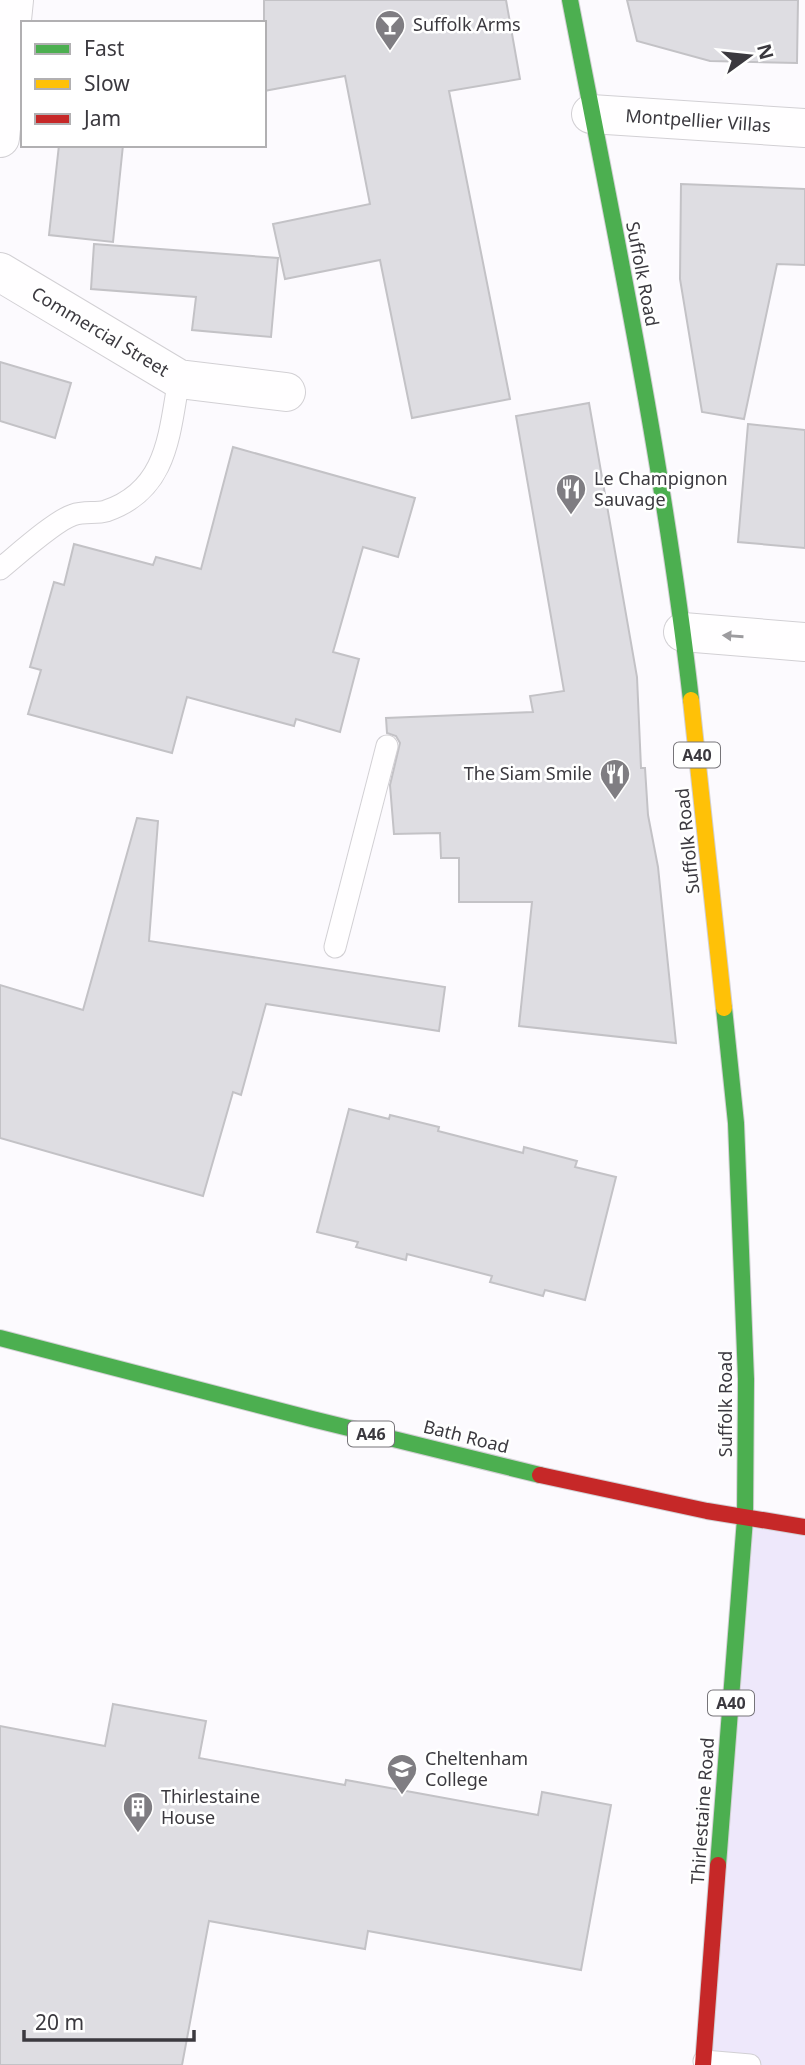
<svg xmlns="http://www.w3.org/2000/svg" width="805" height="2065" viewBox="0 0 805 2065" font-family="'Noto Sans',sans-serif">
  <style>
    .green { fill: #eee8fb }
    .building { fill: #dedde2; stroke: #c3c2c6; stroke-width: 2 }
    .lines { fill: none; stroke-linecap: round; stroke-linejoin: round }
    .lane-casing { stroke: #d2d0d4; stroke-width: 23 }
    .street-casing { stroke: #d2d0d4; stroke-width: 40 }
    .fast-casing { stroke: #d2d0d4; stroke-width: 18 }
    .slow-casing { stroke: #d2d0d4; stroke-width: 18 }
    .jam-casing { stroke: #d2d0d4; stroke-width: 18 }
    .lane { stroke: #fffeff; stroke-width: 21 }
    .street { stroke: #fffeff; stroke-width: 38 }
    .fast { stroke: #4caf50; stroke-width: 16 }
    .slow { stroke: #ffc107; stroke-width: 16 }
    .jam { stroke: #c62828; stroke-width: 16 }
    .oneway { fill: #9d9c9f }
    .labels { text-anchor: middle; stroke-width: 5; stroke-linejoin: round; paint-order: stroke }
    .shield { fill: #fff; stroke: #767479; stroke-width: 2 }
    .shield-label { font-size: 16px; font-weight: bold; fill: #3b393f }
    .poi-label { font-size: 18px; fill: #3b393f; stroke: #fff; text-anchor: start }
    .street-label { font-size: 18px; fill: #3b393f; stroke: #fff }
  </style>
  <rect width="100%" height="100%" fill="#fcfafe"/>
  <path class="green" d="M745,1519L805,1527V2065H703Z"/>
  <g class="building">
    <path d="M264,0H506L520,79L449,91L510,399L412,418L380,260L285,279L273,224L370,204L345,76L264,91Z"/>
    <path d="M627,0H798L797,63L710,61L637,41Z"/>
    <path d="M59,145H123L113,242L49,235Z"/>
    <path d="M681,184L805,189V265L777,264L744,419L702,412L680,279Z"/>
    <path d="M94,244L278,258L271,337L192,330L196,297L91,289Z"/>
    <path d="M0,362L71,383L55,438L0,421Z"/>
    <path d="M589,403L637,677L641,768H645L648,815L658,867L676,1043L519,1026L532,902H459V858H441L440,833L394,834L390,785L400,743L396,736L387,733L386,718L533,712L530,696L564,691L516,416Z"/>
    <path d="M748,424L805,430V548L738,542Z"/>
    <path d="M233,447L415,498L398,557L363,547L333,652L359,659L340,732L296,719L294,726L187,697L172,753L28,714L41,670L30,667L54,582L64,585L74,544L153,565L156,557L201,569Z"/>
    <path d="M137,818L158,821L149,941L445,987L439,1031L266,1004L241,1095L233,1092L203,1196L0,1138V985L83,1010Z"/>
    <path d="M349,1109L389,1119L390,1115L439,1127L438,1131L523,1153L524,1147L577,1161L575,1167L616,1177L585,1300L545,1290L543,1296L490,1282L492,1276L407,1254L406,1260L356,1247L358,1242L317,1232Z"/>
    <path d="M113,1704L206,1721L199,1758L345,1785L346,1780L538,1815L542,1792L611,1805L581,1970L368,1931L365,1949L209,1921L182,2065H0V1726L105,1746Z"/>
  </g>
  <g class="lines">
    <g class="lane-casing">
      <g id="lane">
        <path d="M0,569C16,556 56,520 73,515C84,511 96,514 106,511C168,490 169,434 179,379"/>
        <path d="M335,947L387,746"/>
        <path d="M704,2061L750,2065"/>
      </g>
    </g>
    <g class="street-casing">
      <g id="street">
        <path d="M591,114L805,128"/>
        <path d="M0,138L14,0"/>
        <path d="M0,272L179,379L286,392"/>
        <path d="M683,632L805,642"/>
      </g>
    </g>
    <g class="fast-casing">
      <g id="fast">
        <path d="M570,0C615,232 664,465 691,700"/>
        <path d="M0,1338L312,1419L540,1475"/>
        <path d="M718,1865L745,1519L746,1379L736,1123L724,1008"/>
      </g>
    </g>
    <g class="slow-casing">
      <path id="slow" d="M691,700L724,1008"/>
    </g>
    <g class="jam-casing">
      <g id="jam">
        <path d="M540,1475L707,1511L805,1527"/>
        <path d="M703,2065L718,1865"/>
      </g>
    </g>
    <use href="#lane" class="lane"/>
    <use href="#street" class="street"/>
    <use href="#fast" class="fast"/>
    <use href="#slow" class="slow"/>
    <use href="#jam" class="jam"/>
  </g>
  <defs><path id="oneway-solid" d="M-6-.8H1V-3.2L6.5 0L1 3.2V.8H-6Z" transform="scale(1.75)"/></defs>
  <use class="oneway" href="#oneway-solid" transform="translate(733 636) rotate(-176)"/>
  <defs>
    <g id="bar-pin" transform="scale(1.575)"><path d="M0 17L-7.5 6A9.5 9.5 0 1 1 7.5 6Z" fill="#7f7d82" stroke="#fff"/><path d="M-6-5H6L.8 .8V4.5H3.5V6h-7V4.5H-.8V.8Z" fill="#fff"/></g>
    <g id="restaurant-pin" transform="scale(1.575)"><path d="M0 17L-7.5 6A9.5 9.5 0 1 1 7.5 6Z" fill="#7f7d82" stroke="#fff"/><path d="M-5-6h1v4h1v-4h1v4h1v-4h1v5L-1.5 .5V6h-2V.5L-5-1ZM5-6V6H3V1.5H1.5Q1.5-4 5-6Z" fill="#fff"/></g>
    <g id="school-pin" transform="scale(1.575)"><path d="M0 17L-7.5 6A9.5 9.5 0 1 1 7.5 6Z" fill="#7f7d82" stroke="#fff"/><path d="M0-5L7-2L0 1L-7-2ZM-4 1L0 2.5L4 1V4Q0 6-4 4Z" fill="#fff"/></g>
    <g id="building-pin" transform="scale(1.575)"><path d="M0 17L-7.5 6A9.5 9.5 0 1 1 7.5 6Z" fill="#7f7d82" stroke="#fff"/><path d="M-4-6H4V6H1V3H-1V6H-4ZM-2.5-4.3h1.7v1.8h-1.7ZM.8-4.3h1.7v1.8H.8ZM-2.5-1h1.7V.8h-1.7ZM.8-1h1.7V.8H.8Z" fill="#fff"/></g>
  </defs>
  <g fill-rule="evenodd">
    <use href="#bar-pin" x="390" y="25"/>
    <use href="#restaurant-pin" x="571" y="489"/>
    <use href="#restaurant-pin" x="615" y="774"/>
    <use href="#school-pin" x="402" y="1769"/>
    <use href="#building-pin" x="138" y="1807"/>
  </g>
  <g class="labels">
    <g class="shield">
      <rect x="674" y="742.5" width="46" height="25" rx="5"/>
      <rect x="348" y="1421.5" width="46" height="25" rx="5"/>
      <rect x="708" y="1690.5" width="46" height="25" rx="5"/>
    </g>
    <g class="shield-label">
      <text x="697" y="761">A40</text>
      <text x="371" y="1440">A46</text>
      <text x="731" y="1709">A40</text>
    </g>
    <g class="poi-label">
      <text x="413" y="31">Suffolk Arms</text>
      <text x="594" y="485">Le Champignon<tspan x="594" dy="21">Sauvage</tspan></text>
      <text x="592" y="780" text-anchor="end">The Siam Smile</text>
      <text x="425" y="1765">Cheltenham<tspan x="425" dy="21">College</tspan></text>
      <text x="161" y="1803">Thirlestaine<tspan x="161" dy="21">House</tspan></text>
    </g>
    <g class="street-label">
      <text transform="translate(698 121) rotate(4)" y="6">Montpellier Villas</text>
      <text transform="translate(642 274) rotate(79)" y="6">Suffolk Road</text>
      <text transform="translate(100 332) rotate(31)" y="6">Commercial Street</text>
      <text transform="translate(688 841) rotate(-96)" y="6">Suffolk Road</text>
      <text transform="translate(726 1404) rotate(-90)" y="6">Suffolk Road</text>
      <text transform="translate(466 1437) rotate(14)" y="6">Bath Road</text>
      <text transform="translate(703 1811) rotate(-86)" y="6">Thirlestaine Road</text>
    </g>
  </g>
  <rect x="21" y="21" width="245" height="126" fill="#ffffff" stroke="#b1b0b2" stroke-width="2"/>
  <rect x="35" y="44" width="35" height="10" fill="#4caf50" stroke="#b1b0b2" stroke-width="2"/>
  <text x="84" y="56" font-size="21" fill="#3b393f">Fast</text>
  <rect x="35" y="79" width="35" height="10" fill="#ffc107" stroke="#b1b0b2" stroke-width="2"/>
  <text x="84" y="91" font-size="21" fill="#3b393f">Slow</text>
  <rect x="35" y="114" width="35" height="10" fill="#c62828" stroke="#b1b0b2" stroke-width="2"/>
  <text x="84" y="126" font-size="21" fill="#3b393f">Jam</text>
  <g transform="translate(749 56) rotate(75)" stroke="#ffffff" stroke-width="5" paint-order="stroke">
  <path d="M0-5L12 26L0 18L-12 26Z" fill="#3b393f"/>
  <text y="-10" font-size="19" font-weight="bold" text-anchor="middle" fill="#3b393f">N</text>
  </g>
  <path d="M24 2030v10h170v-10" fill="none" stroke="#3b393f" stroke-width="3.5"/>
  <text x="35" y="2030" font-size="21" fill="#3b393f" stroke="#ffffff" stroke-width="5" paint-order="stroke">20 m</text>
</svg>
